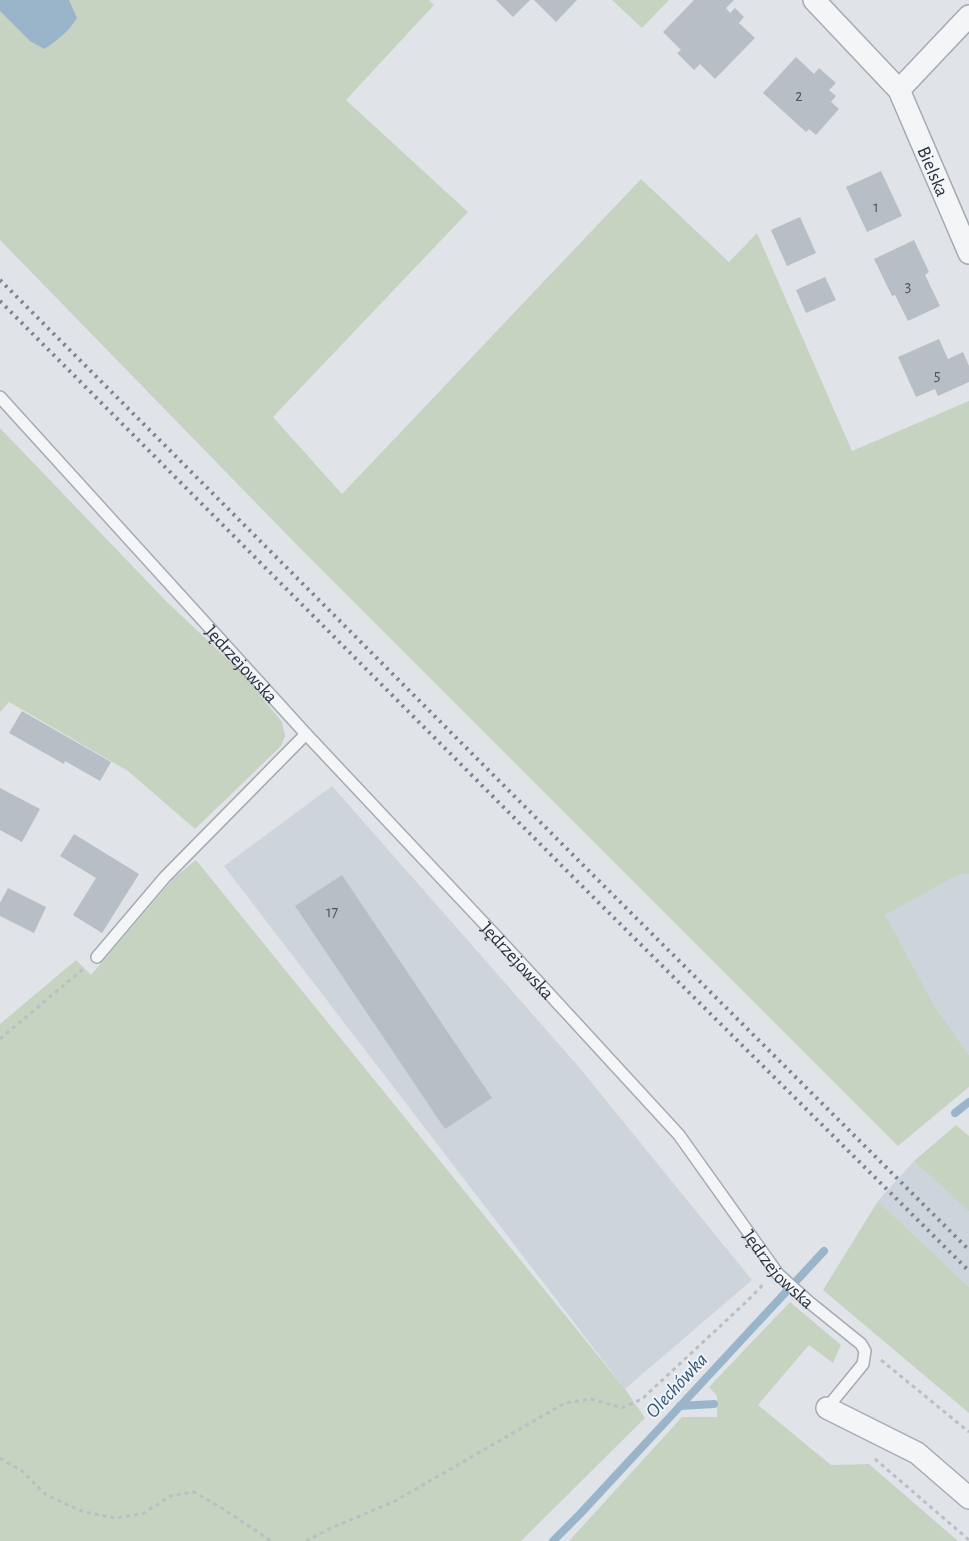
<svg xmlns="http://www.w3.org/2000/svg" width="969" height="1541" viewBox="0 0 969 1541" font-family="'Alegreya Sans',sans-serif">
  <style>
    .built { fill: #ced4db }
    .green { fill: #c7d3c1 }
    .water { fill: #9ab5ca }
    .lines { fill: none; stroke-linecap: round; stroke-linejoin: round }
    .stream { stroke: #9ab5ca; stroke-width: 8 }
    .building { fill: #b7bec6 }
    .service-casing { stroke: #a5abb3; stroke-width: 14 }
    .minor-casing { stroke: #a5abb3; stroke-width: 24 }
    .path { stroke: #babfc4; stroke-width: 3; stroke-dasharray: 4 4; stroke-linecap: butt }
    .service { stroke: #f3f5f7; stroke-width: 11 }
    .minor { stroke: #f3f5f7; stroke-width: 21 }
    .rail { stroke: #798593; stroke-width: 4; stroke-dasharray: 2.5 5; stroke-linecap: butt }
    .labels { text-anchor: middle; stroke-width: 4; stroke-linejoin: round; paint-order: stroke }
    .number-label { font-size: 16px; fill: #4c5662 }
    .street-label { font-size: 19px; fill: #283341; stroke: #eff3f7 }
    .water-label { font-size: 20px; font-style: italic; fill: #325575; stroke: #eff3f7 }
  </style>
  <rect width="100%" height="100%" fill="#e0e4e9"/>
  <g class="built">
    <path d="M332,786L578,1066L752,1280L625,1389L224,866Z"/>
    <path d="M961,872L969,874V1055L932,1002L884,915Z"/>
    <path d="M914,1161L969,1212V1287L878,1201Z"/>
  </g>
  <g class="green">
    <path d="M0,0H429L434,5L346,100L468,212L273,417L342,494L641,179L729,262L757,233L852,451L969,401V874L961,873L885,915L932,1002L969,1055V1087L898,1146L295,543L0,240Z"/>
    <path d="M612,0H669L642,28Z"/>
    <path d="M0,428L166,601L241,672L282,722L285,736L281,746L195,829L128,771L9,702L0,712Z"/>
    <path d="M196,860L625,1389L645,1418L521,1541H0V1024L76,960L91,975L174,878Z"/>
    <path d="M956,1125L969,1136V1212L914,1161Z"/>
    <path d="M878,1201L969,1287V1413L823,1290Z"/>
    <path d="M790,1302L841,1345L833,1363L809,1345L758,1405L831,1465L869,1464L958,1541H569L682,1417H717V1396L709,1387Z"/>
  </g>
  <path class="water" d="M0,0H69L77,18C69,31 57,41 44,49L30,41L0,11Z"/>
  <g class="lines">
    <g class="stream">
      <path d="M955,1113L969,1102"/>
      <path d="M680,1406L714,1404"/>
      <path d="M553,1541L580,1514L824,1251"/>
    </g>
  </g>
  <g class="building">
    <path d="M496,0H530L513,17Z"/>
    <path d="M534,0H577L556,22Z"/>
    <path d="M694,0H734L726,8L730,13L735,8L744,17L739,23L755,38L715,79L700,64L694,70L677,53L681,50L663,32Z"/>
    <path d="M796,57L814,74L819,68L836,83L829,90L836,96L831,102L839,109L816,135L809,129L806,132L763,93Z"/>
    <path d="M881,171L902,216L867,232L846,187Z"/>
    <path d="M800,217L816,253L787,266L771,230Z"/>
    <path d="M914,240L929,272L925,275L940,306L908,321L895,295L892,296L874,259Z"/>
    <path d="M825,277L836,300L806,313L796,290Z"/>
    <path d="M939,339L948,359L963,352L969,366V382L938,396L935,389L916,397L898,357Z"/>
    <path d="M22,711L111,762L100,781L65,761L64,764L9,733Z"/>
    <path d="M0,788L40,809L22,842L0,830Z"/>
    <path d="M74,834L139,874L102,933L73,915L96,878L60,856Z"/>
    <path d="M342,875L492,1098L445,1129L295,906Z"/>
    <path d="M8,888L46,907L34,933L0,916V903Z"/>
  </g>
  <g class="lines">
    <g class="service-casing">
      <g id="service">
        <path id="s1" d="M0,397L306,734L495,935L679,1135L778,1274L809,1302L861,1344L865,1351L863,1364L827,1408"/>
        <path d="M97,957L165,877L306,734"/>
      </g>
    </g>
    <g class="minor-casing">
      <g id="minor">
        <path id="s2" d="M814,0L899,90L969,253"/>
        <path d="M899,90L969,16"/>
        <path d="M827,1408L917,1453L969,1498"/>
      </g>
    </g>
    <g class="path">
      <path d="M0,1039L83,969"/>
      <path d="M881,1360L969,1432"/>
      <path d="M0,1458L22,1471L46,1495L84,1512L116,1518L144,1513L170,1496L194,1492L225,1510L271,1541"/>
      <path d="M875,1459L969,1540"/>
      <path d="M306,1541L329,1529L395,1501L565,1403L591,1399L622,1408L642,1399L744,1304L761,1287L762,1283"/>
    </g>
    <use href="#service" class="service"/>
    <use href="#minor" class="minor"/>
    <g class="rail">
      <path d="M0,280L584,866L969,1250"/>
      <path d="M0,301L580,884L969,1271"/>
    </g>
  </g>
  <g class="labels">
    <g class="number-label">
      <text x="799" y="101">2</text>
      <text x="876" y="212">1</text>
      <text x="908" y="291">3</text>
      <text x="937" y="380">5</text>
      <text x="332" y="917">17</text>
    </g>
    <g class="street-label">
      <text dy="7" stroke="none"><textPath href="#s2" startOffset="212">Bielska</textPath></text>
      <text dy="7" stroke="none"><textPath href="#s1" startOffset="360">Jędrzejowska</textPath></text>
      <text dy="7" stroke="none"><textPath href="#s1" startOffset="765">Jędrzejowska</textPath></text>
      <text dy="7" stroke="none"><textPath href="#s1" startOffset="1170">Jędrzejowska</textPath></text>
    </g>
    <g class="water-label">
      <text transform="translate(676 1385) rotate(-47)" y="7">Olechówka</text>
    </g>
  </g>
</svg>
